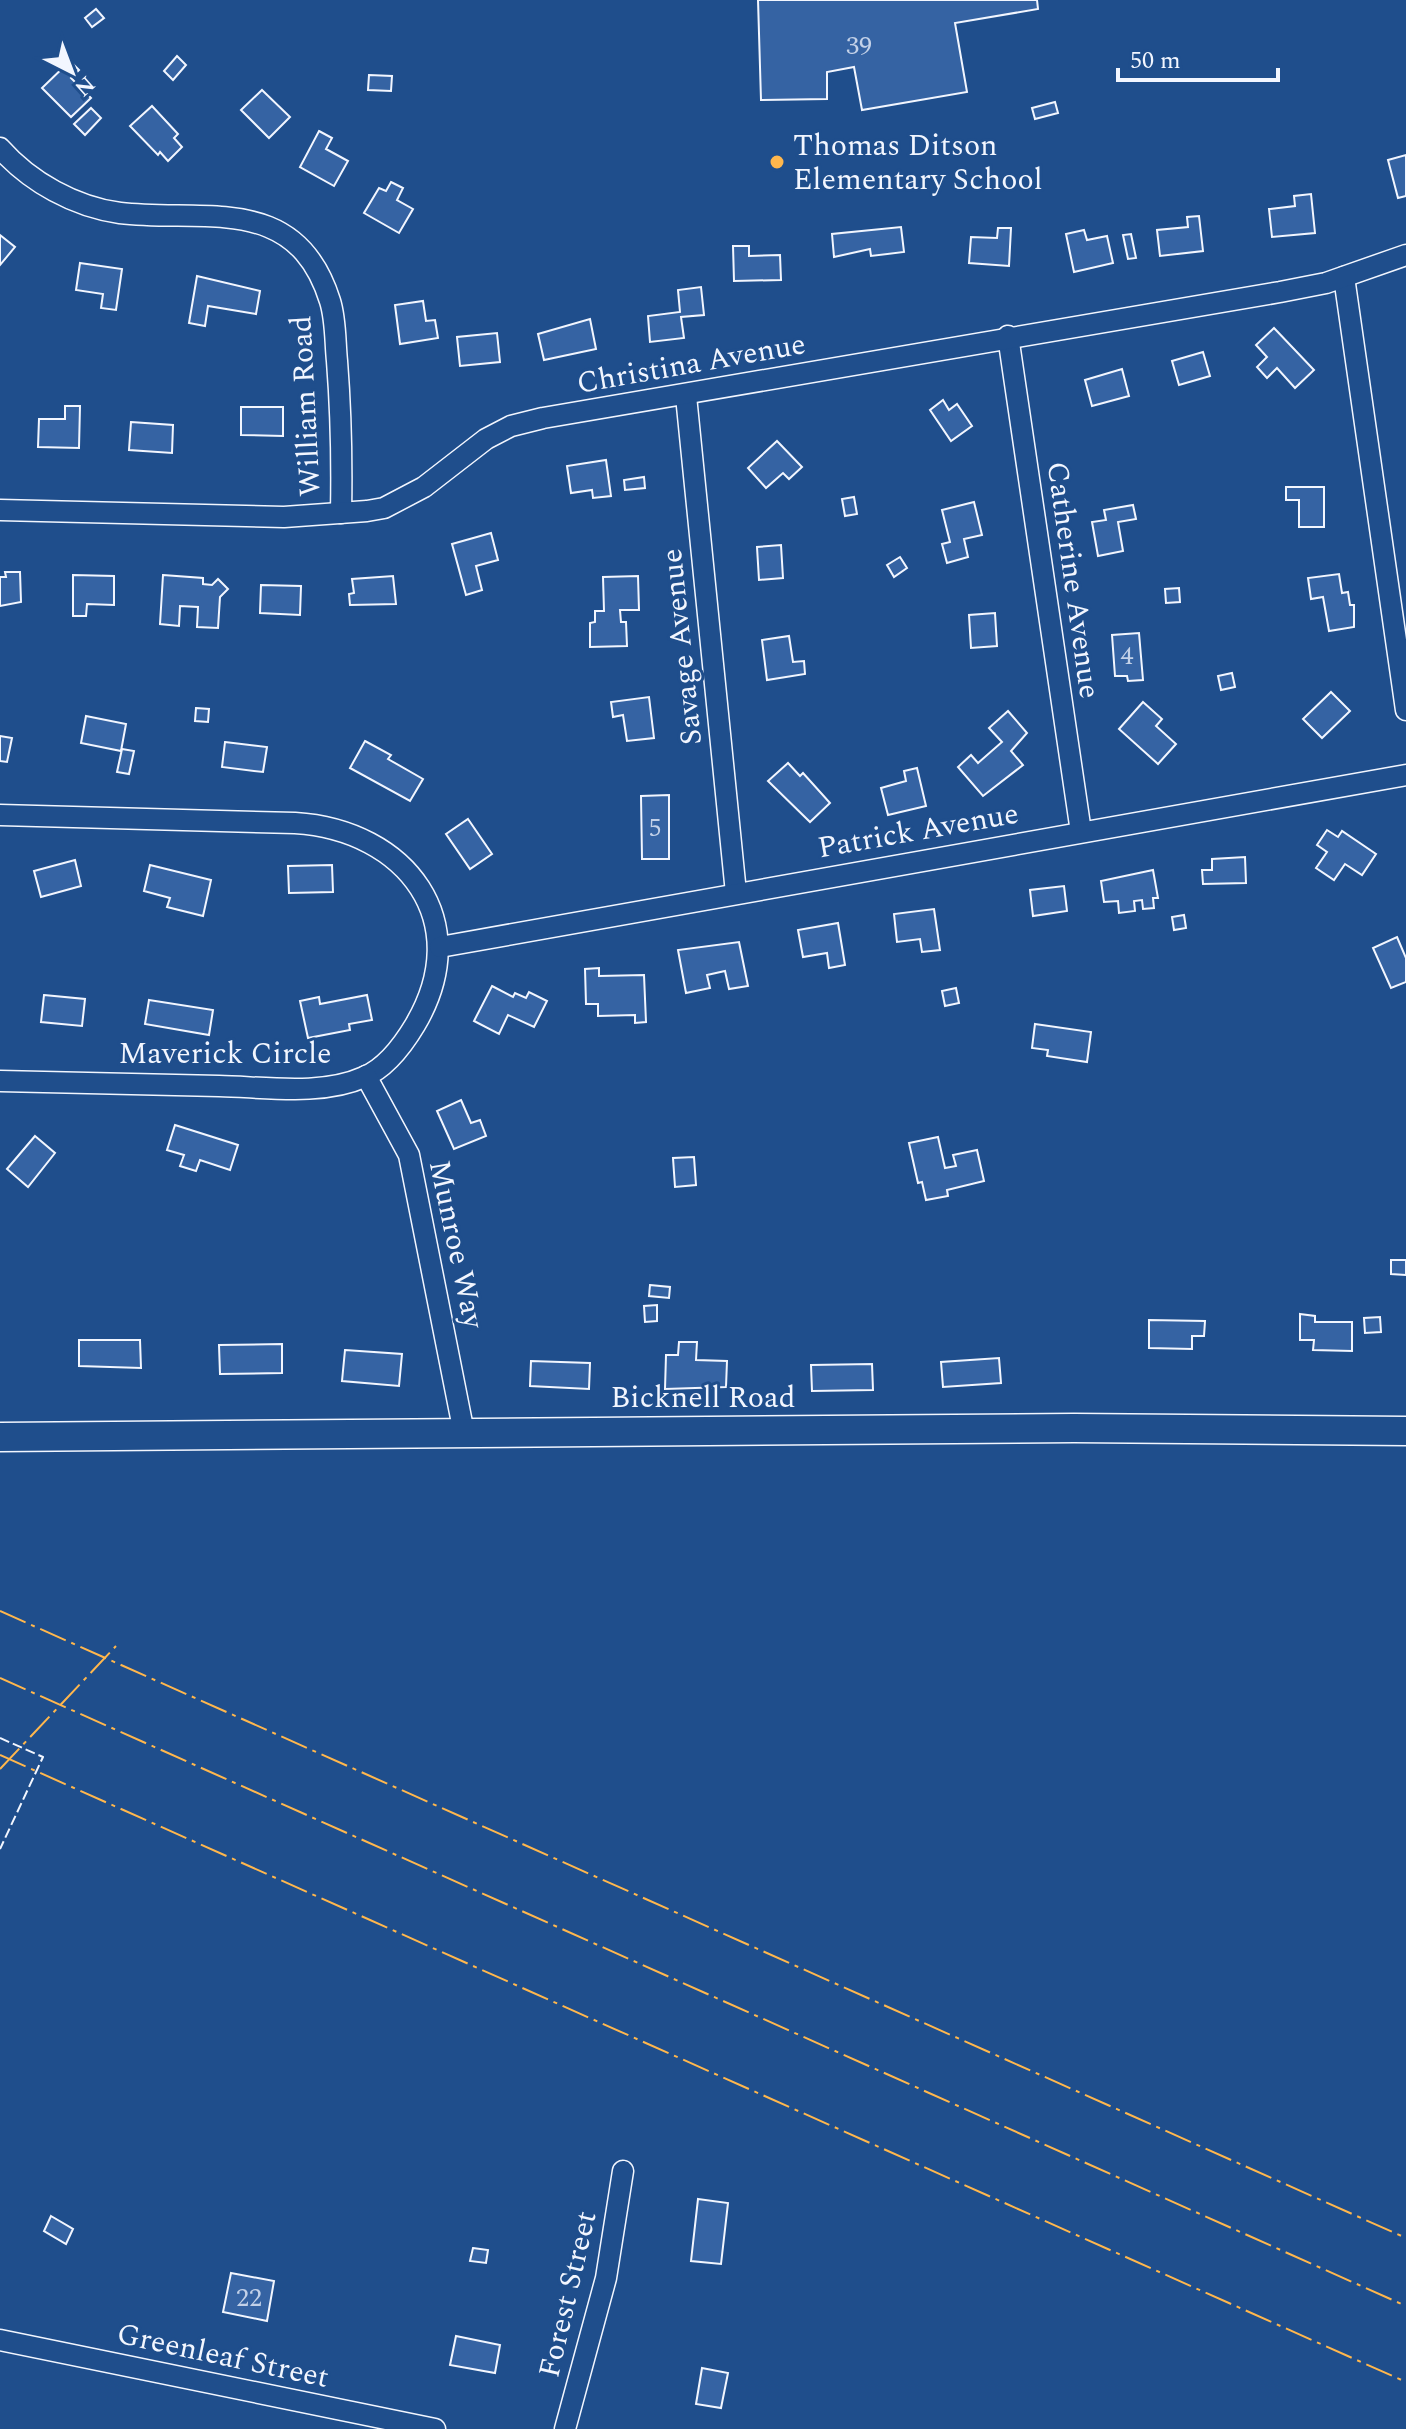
<svg xmlns="http://www.w3.org/2000/svg" width="1406" height="2429" viewBox="0 0 1406 2429" font-family="Spectral,serif">
  <style>
    .building { fill: #3563a3; stroke: #f2f6ff; stroke-width: 2 }
    .lines { fill: none; stroke-linecap: round; stroke-linejoin: round }
    .street-casing { stroke: #f2f6ff; stroke-width: 23 }
    .secondary-casing { stroke: #f2f6ff; stroke-width: 31 }
    .street { stroke: #1f4e8c; stroke-width: 20 }
    .secondary { stroke: #1f4e8c; stroke-width: 28 }
    .fence { stroke: #f2f6ff; stroke-width: 2; stroke-dasharray: 10 4; stroke-linecap: butt }
    .power { stroke: #ffb74d; stroke-width: 2; stroke-dasharray: 28 6 4 6; stroke-linecap: butt }
    .poi-dot { fill: #ffb74d; stroke: #1f4e8c; stroke-width: 3 }
    .labels { text-anchor: middle; stroke-width: 6; stroke-linejoin: round; paint-order: stroke }
    .number-label { font-size: 26px; fill: #c3d1e8 }
    .poi-label { font-size: 30px; fill: #f2f6ff; stroke: #1f4e8c; text-anchor: start }
    .street-label { font-size: 30px; fill: #f2f6ff; stroke: #1f4e8c }
  </style>
  <rect width="100%" height="100%" fill="#1f4e8c"/>
  <g class="building">
    <path d="M758,0H1037L1038,9L955,23L967,92L862,110L854,67L827,72V99L761,100Z"/>
    <path d="M96,9L104,18L92,27L85,18Z"/>
    <path d="M177,56L186,65L173,80L164,71Z"/>
    <path d="M70,61L79,70L71,78L91,98L71,117L42,88Z"/>
    <path d="M369,75L392,76L391,91L368,90Z"/>
    <path d="M262,90L290,117L269,138L241,110Z"/>
    <path d="M1055,102L1058,113L1035,119L1032,108Z"/>
    <path d="M152,106L178,134L174,138L182,147L168,161L160,152L158,155L130,126Z"/>
    <path d="M91,108L101,118L85,135L74,124Z"/>
    <path d="M319,131L332,138L326,149L348,161L334,186L300,167Z"/>
    <path d="M1406,155V196L1398,198L1388,160Z"/>
    <path d="M391,182L403,188L397,200L413,209L399,233L364,213L379,188L386,191Z"/>
    <path d="M1311,194L1315,233L1272,237L1269,209L1295,206L1294,196Z"/>
    <path d="M1199,216L1203,251L1160,256L1157,230L1188,227L1187,217Z"/>
    <path d="M901,227L904,252L871,256L870,249L834,257L832,234Z"/>
    <path d="M998,228H1011L1009,266L969,263L971,237L997,238Z"/>
    <path d="M1084,230L1087,240L1107,236L1113,263L1074,272L1066,234Z"/>
    <path d="M1131,234L1136,258L1128,259L1123,235Z"/>
    <path d="M0,235L15,247L0,265Z"/>
    <path d="M733,246H749V256L780,255L781,280L734,281Z"/>
    <path d="M80,263L122,269L116,310L101,308L103,294L76,290Z"/>
    <path d="M197,276L260,291L256,314L208,306L205,326L189,323Z"/>
    <path d="M701,287L704,315L681,317L684,338L650,342L648,316L680,312L678,290Z"/>
    <path d="M423,301L426,321L435,320L438,338L400,344L395,305Z"/>
    <path d="M590,319L596,349L544,360L538,334Z"/>
    <path d="M1274,328L1314,370L1295,388L1277,368L1267,378L1257,367L1267,357L1256,345Z"/>
    <path d="M497,333L500,362L460,366L457,337Z"/>
    <path d="M1203,352L1210,376L1179,385L1172,361Z"/>
    <path d="M1122,369L1129,396L1092,406L1085,380Z"/>
    <path d="M943,400L949,410L957,404L972,426L951,441L930,410Z"/>
    <path d="M65,406H80L79,448L38,447L39,419H65Z"/>
    <path d="M241,407H283V436L241,435Z"/>
    <path d="M131,422L173,425L172,453L129,450Z"/>
    <path d="M777,441L802,467L789,479L783,473L766,488L748,468Z"/>
    <path d="M606,460L611,496L593,498L592,490L571,493L567,466Z"/>
    <path d="M644,477L645,488L625,490L624,480Z"/>
    <path d="M1286,487H1324V527H1299V500H1286Z"/>
    <path d="M854,497L857,514L845,516L842,499Z"/>
    <path d="M974,502L982,535L964,539L968,557L947,563L942,544L950,542L942,510Z"/>
    <path d="M1133,505L1136,519L1118,522L1123,551L1098,556L1092,522L1106,520L1104,510Z"/>
    <path d="M491,533L498,560L476,566L482,590L466,595L452,544Z"/>
    <path d="M781,545L783,578L759,580L757,547Z"/>
    <path d="M900,557L907,568L894,577L887,565Z"/>
    <path d="M5,572H20L21,602L0,606V577H6Z"/>
    <path d="M1339,574L1342,593L1348,592L1350,605H1354V627L1329,631L1323,597L1311,599L1308,578Z"/>
    <path d="M73,575L114,576V605L87,604L86,616H73Z"/>
    <path d="M163,575L203,578V584L212,585L218,579L228,589L220,597L218,628L197,627L198,607L180,606L179,626L160,624Z"/>
    <path d="M393,576L396,604L350,605L349,594L354,593L352,579Z"/>
    <path d="M638,576L639,610H620L621,622H626L627,646L590,647V623L595,622V611H604L603,577Z"/>
    <path d="M261,585L301,586L300,615L260,613Z"/>
    <path d="M1179,588L1180,602L1166,603L1165,589Z"/>
    <path d="M995,613L997,646L971,648L969,615Z"/>
    <path d="M1139,633L1143,680L1128,681L1127,676H1115L1112,635Z"/>
    <path d="M789,636L793,662L804,661L805,674L767,680L762,640Z"/>
    <path d="M1232,673L1235,687L1221,690L1218,676Z"/>
    <path d="M1331,692L1350,711L1322,738L1303,719Z"/>
    <path d="M649,697L654,738L627,741L623,715L613,717L611,702Z"/>
    <path d="M1143,702L1162,719L1156,726L1176,744L1158,764L1119,729Z"/>
    <path d="M196,708L209,709L208,722L195,721Z"/>
    <path d="M1008,711L1027,733L1011,751L1023,765L983,796L958,767L971,755L978,763L1002,742L989,728Z"/>
    <path d="M86,716L126,724L121,751L81,743Z"/>
    <path d="M0,736L12,738L7,762L0,761Z"/>
    <path d="M365,741L391,755L388,759L423,779L410,801L350,768Z"/>
    <path d="M225,742L267,747L263,772L222,767Z"/>
    <path d="M122,749L134,751L129,774L117,772Z"/>
    <path d="M788,763L800,776L803,773L830,803L810,822L768,781Z"/>
    <path d="M917,768L926,806L888,815L881,788L906,781L904,771Z"/>
    <path d="M669,795V859H642L641,796Z"/>
    <path d="M468,819L492,854L470,869L446,834Z"/>
    <path d="M1327,830L1338,837L1342,831L1376,854L1362,875L1345,864L1334,880L1316,868L1327,852L1317,845Z"/>
    <path d="M1245,857L1246,883L1203,884L1202,870H1212V859Z"/>
    <path d="M75,860L81,886L41,897L34,871Z"/>
    <path d="M150,865L211,880L203,916L167,907L170,898L144,891Z"/>
    <path d="M332,865L333,892L289,893L288,866Z"/>
    <path d="M1153,870L1158,898H1153L1154,908L1143,909L1142,900L1134,901L1135,911L1119,913L1118,901L1104,902L1101,881Z"/>
    <path d="M1064,886L1067,911L1033,916L1030,890Z"/>
    <path d="M934,909L940,950L922,952L920,939L897,942L894,914Z"/>
    <path d="M1184,915L1186,928L1174,930L1172,917Z"/>
    <path d="M838,923L845,965L829,968L827,953L803,957L798,930Z"/>
    <path d="M1397,937L1406,958V982L1391,988L1373,948Z"/>
    <path d="M739,942L748,986L729,989L725,971L707,975L710,988L686,993L678,950Z"/>
    <path d="M599,968V976L644,975L646,1022L635,1023V1015L598,1016V1004H586L585,969Z"/>
    <path d="M492,986L513,997L515,993L526,998L529,992L547,1001L534,1027L508,1015L499,1034L474,1021Z"/>
    <path d="M956,988L959,1003L945,1006L942,991Z"/>
    <path d="M44,995L85,999L82,1026L41,1022Z"/>
    <path d="M367,995L372,1020L349,1024L350,1030L308,1038L300,1001L319,997L320,1004Z"/>
    <path d="M149,1000L213,1010L209,1035L145,1024Z"/>
    <path d="M1035,1024L1091,1032L1087,1062L1047,1056L1048,1050L1032,1048Z"/>
    <path d="M461,1100L471,1123L480,1120L486,1136L454,1149L437,1111Z"/>
    <path d="M175,1125L238,1145L230,1170L200,1160L196,1171L180,1166L184,1155L167,1150Z"/>
    <path d="M35,1136L55,1153L28,1187L7,1169Z"/>
    <path d="M938,1137L945,1168L956,1166L953,1155L977,1150L984,1181L947,1190L948,1196L926,1200L922,1182L918,1183L909,1143Z"/>
    <path d="M694,1157L696,1185L675,1187L673,1158Z"/>
    <path d="M1391,1260H1406V1275L1391,1274Z"/>
    <path d="M650,1285L670,1287L669,1298L649,1296Z"/>
    <path d="M657,1305V1321L645,1322L644,1306Z"/>
    <path d="M1300,1314L1315,1316V1322H1352V1351L1313,1350L1314,1340H1300Z"/>
    <path d="M1380,1317L1381,1332L1365,1333L1364,1318Z"/>
    <path d="M1149,1320L1205,1321L1204,1336H1192V1349L1149,1348Z"/>
    <path d="M79,1340H140L141,1368L79,1366Z"/>
    <path d="M679,1342H697L696,1360L727,1361L726,1387L665,1389L666,1355H678Z"/>
    <path d="M282,1344V1373L220,1374L219,1345Z"/>
    <path d="M345,1350L402,1354L399,1386L342,1381Z"/>
    <path d="M999,1358L1001,1383L943,1387L941,1362Z"/>
    <path d="M531,1361L590,1363L589,1389L530,1386Z"/>
    <path d="M872,1364L873,1390L812,1391L811,1365Z"/>
    <path d="M698,2199L728,2203L721,2264L691,2261Z"/>
    <path d="M51,2216L73,2229L66,2244L44,2231Z"/>
    <path d="M473,2248L488,2250L486,2263L470,2261Z"/>
    <path d="M231,2273L274,2281L267,2321L223,2312Z"/>
    <path d="M456,2336L500,2345L495,2373L450,2365Z"/>
    <path d="M702,2368L728,2373L721,2408L696,2404Z"/>
  </g>
  <g class="lines">
    <g class="street-casing">
      <g id="street">
        <path d="M0,148C30,182 75,207 120,213C204,223 296,192 330,301C336,320 335,342 337,361C341,412 342,463 341,513"/>
        <path d="M1344,277L1406,710"/>
        <path d="M1008,336L1081,832"/>
        <path d="M686,396L736,893"/>
        <path d="M0,510L284,517L367,511L384,508L424,487L486,439L511,426L543,418L1280,292L1326,283L1406,255"/>
        <path d="M0,815L295,823C407,830 476,922 415,1025C403,1045 386,1068 364,1077C322,1096 265,1087 219,1086C146,1084 73,1082 0,1081"/>
        <path d="M440,947L1406,775"/>
        <path d="M366,1076L409,1155L464,1433"/>
        <path d="M0,2340L435,2429"/>
        <path d="M565,2429L606,2278L623,2171"/>
      </g>
    </g>
    <g class="secondary-casing">
      <path id="secondary" d="M0,1437L1074,1428L1406,1431"/>
    </g>
    <use href="#street" class="street"/>
    <use href="#secondary" class="secondary"/>
    <path class="fence" d="M0,1738L43,1757L0,1849"/>
    <g class="power">
      <path d="M0,1611L1406,2238"/>
      <path d="M0,1678L1406,2306"/>
      <path d="M0,1755L1406,2382"/>
      <path d="M0,1769L116,1646"/>
    </g>
  </g>
  <circle class="poi-dot" cx="777" cy="162" r="8"/>
  <g class="labels">
    <g class="number-label">
      <text x="859" y="54">39</text>
      <text x="1127" y="664">4</text>
      <text x="655" y="836">5</text>
      <text x="249" y="2306">22</text>
    </g>
    <g class="poi-label">
      <text x="793" y="155">Thomas Ditson<tspan x="793" dy="34">Elementary School</tspan></text>
    </g>
    <g class="street-label">
      <text transform="translate(691 363) rotate(-10)" y="10">Christina Avenue</text>
      <text transform="translate(305 406) rotate(-93)" y="10">William Road</text>
      <text transform="translate(1074 580) rotate(82)" y="10">Catherine Avenue</text>
      <text transform="translate(681 647) rotate(-96)" y="10">Savage Avenue</text>
      <text transform="translate(918 830) rotate(-10)" y="10">Patrick Avenue</text>
      <text x="225" y="1063">Maverick Circle</text>
      <text transform="translate(457 1244) rotate(78)" y="10">Munroe Way</text>
      <text x="703" y="1407">Bicknell Road</text>
      <text transform="translate(567 2294) rotate(-77)" y="10">Forest Street</text>
      <text transform="translate(223 2355) rotate(12)" y="10">Greenleaf Street</text>
    </g>
  </g>
  <g transform="translate(72 72) rotate(138)" stroke="#1f4e8c" stroke-width="6" paint-order="stroke">
  <path d="M0-6L14 30L0 20L-14 30Z" fill="#f2f6ff"/>
  <text y="-12" font-size="22" font-weight="bold" text-anchor="middle" fill="#f2f6ff">N</text>
  </g>
  <path d="M1118 68v12h160v-12" fill="none" stroke="#f2f6ff" stroke-width="4"/>
  <text x="1130" y="68" font-size="24" fill="#f2f6ff" stroke="#1f4e8c" stroke-width="6" paint-order="stroke">50 m</text>
</svg>
